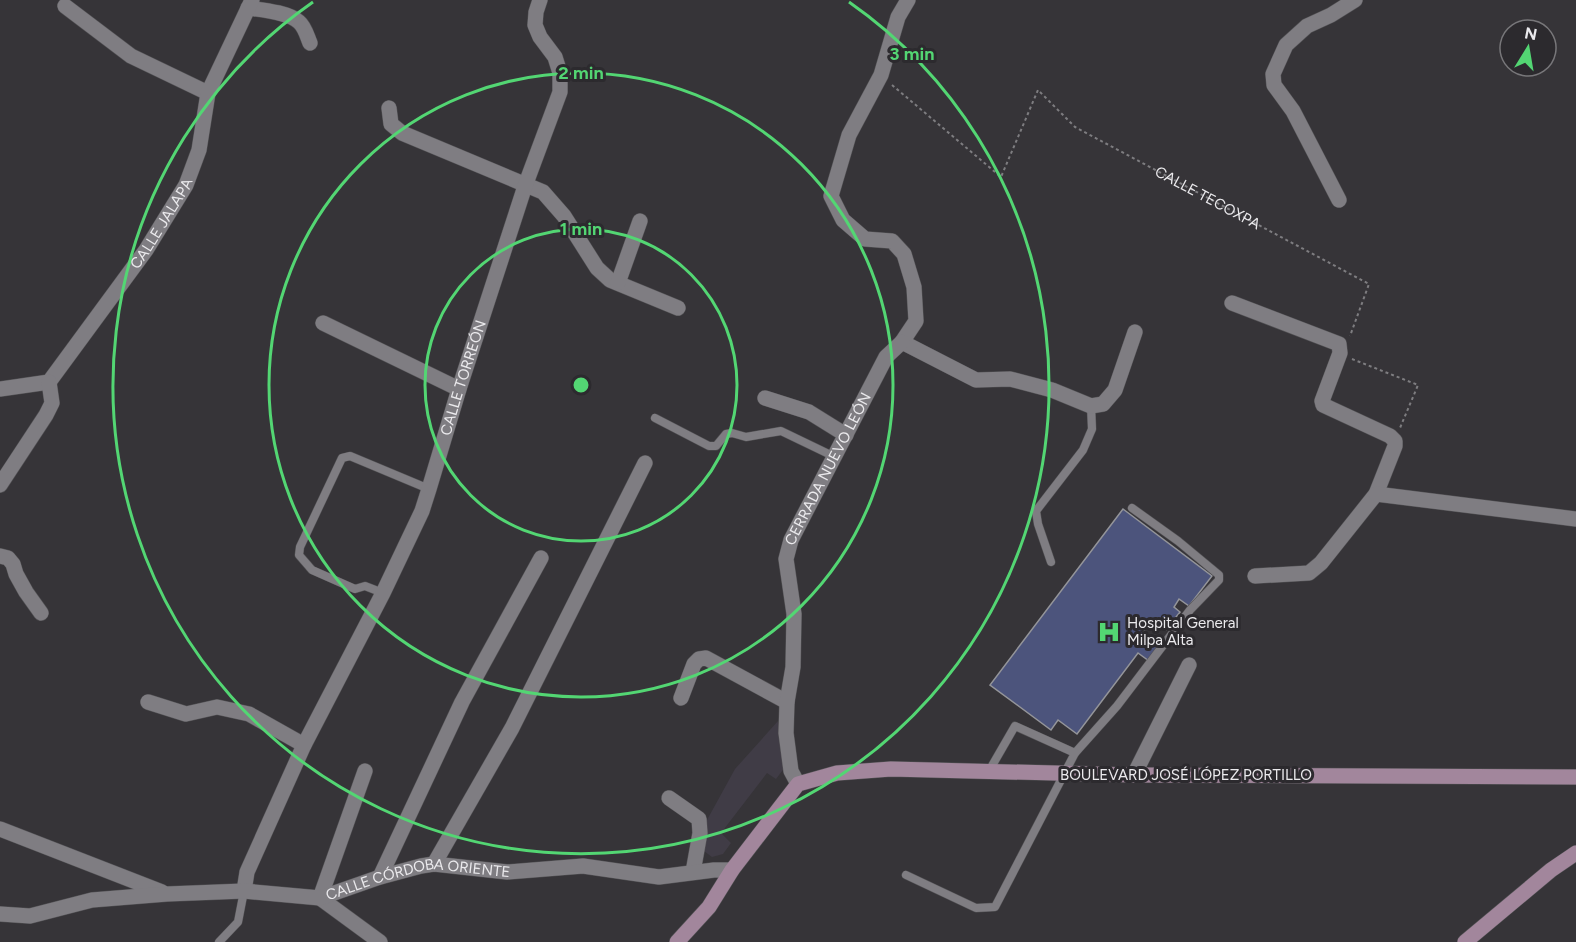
<svg xmlns="http://www.w3.org/2000/svg" width="1576" height="942" viewBox="0 0 1576 942" font-family="Figtree,sans-serif">
  <style>
    .built { fill: #403c46 }
    .building { fill: #4c547c; stroke: #94959a; stroke-width: 1.5 }
    .lines { fill: none; stroke-linecap: round; stroke-linejoin: round }
    .lane-casing { stroke: #535255; stroke-width: 9 }
    .street-casing { stroke: #535255; stroke-width: 16 }
    .secondary-casing { stroke: #535255; stroke-width: 16 }
    .path { stroke: #7e7d80; stroke-width: 2; stroke-dasharray: 3 3; stroke-linecap: butt }
    .lane { stroke: #7f7d82; stroke-width: 8 }
    .street { stroke: #7f7d82; stroke-width: 15 }
    .secondary { stroke: #a2869c; stroke-width: 15 }
    .ring { fill: none; stroke: #53d673; stroke-width: 3 }
    .labels { text-anchor: middle; stroke-width: 6; stroke-linejoin: round; paint-order: stroke }
    .street-label { font-size: 15px; fill: #ebeaed; stroke: #2c2a2e }
    .poi-label { font-size: 15px; fill: #ebeaed; stroke: #2c2a2e; text-anchor: start }
    .centre { fill: #53d673; stroke: #2c2a2e; stroke-width: 3 }
    .ring-label { font-size: 18px; text-anchor: middle; font-weight: bold; fill: #53d673; stroke: #2c2a2e; stroke-width: 6; stroke-linejoin: round; paint-order: stroke }
  </style>
  <rect width="100%" height="100%" fill="#363438"/>
  <path class="built" d="M778,721L785,767L776,779L767,773L721,833L731,843L723,854L712,857L700,848L707,820L735,769Z"/>
  <path class="building" d="M1123,509L1212,576L1189,606L1179,599L1174,607L1180,612L1166,630L1159,625L1156,629L1149,624L1143,632L1161,645L1149,661L1138,653L1077,734L1058,720L1051,730L990,685Z"/>
  <g class="lines">
    <g class="lane-casing">
      <g id="lane">
        <path d="M655,418L709,446H716L726,434L732,433L746,437L781,431L835,457"/>
        <path d="M1051,562L1038,524L1036,511L1083,450L1092,429L1091,406"/>
        <path d="M383,593L365,586L355,589L312,570L299,555L300,547L342,458L350,456L429,489"/>
        <path d="M1075,753L1117,706L1190,610L1219,580V575L1178,541L1132,508"/>
        <path d="M906,875L976,908L995,907L1075,753L1015,726L989,771"/>
        <path d="M219,942L238,922L244,891"/>
      </g>
    </g>
    <g class="street-casing">
      <g id="street">
        <path d="M908,0L898,17L881,75L849,135L831,196L843,220L865,239L892,241L904,254L914,287L916,321L902,342L976,380L1010,379L1052,390L1091,406L1103,404L1115,390L1135,332"/>
        <path d="M65,6L131,56L208,93"/>
        <path d="M248,8C262,10 288,12 299,22C305,27 307,36 310,43"/>
        <path d="M389,108L391,124L402,133L543,192L564,216L597,268L610,280L678,308"/>
        <path d="M1339,200L1293,111L1274,85L1273,74L1286,45L1307,26L1331,15L1355,0"/>
        <path d="M618,283L640,221"/>
        <path d="M1232,303L1339,344L1340,353L1322,401L1323,405L1390,436L1395,441V446L1376,494L1321,563L1309,573L1255,576"/>
        <path d="M323,323L459,389"/>
        <path id="s2" d="M0,389L49,382L146,250L186,185L199,150L208,93L252,0"/>
        <path d="M765,398L809,412L846,435"/>
        <path d="M0,485L46,415L52,403L49,382"/>
        <path d="M1376,494L1576,519"/>
        <path d="M0,556L8,558L13,564L16,574L26,592L41,613"/>
        <path d="M681,698L694,664L699,659L706,658L787,702"/>
        <path d="M148,702L186,714L217,707L249,714L304,745"/>
        <path d="M365,771L320,898L380,942"/>
        <path d="M1134,775L1189,665"/>
        <path id="s3" d="M798,784L791,771L786,733L787,702L793,667L794,614L786,559L791,540L886,357L902,342"/>
        <path d="M669,798L699,819L700,833L693,872"/>
        <path d="M0,829L162,892"/>
        <path d="M434,864L512,728L645,463"/>
        <path d="M380,877L462,702L541,558"/>
        <path id="s4" d="M244,891L247,872L304,745L383,593L422,511L429,489L459,389L525,186L560,92V73L555,57L540,37L535,25L536,12L540,0"/>
        <path id="s5" d="M0,914L30,916L92,900L167,894L244,891L320,898L380,877L421,866L434,864L507,872L583,866L659,877L714,870H732"/>
      </g>
    </g>
    <g class="secondary-casing">
      <g id="secondary">
        <path d="M677,942L709,907L732,870L798,784L837,773L891,769L1134,775L1576,777"/>
        <path d="M1465,942L1551,870L1576,853"/>
      </g>
    </g>
    <g class="path">
      <path id="s1" d="M892,85L1001,177L1038,90L1075,127L1369,284L1350,336"/>
      <path d="M1352,359L1418,385L1400,428"/>
    </g>
    <use href="#lane" class="lane"/>
    <use href="#street" class="street"/>
    <use href="#secondary" class="secondary"/>
  </g>
  <g class="ring">
    <circle cx="581" cy="385" r="156"/>
    <circle cx="581" cy="385" r="312"/>
    <path d="M849 2A468 468 0 1 1 313 2"/>
  </g>
  <defs>
    <g id="hospital-bare" transform="scale(1.8)"><path d="M-5-5h3v3.5h4V-5h3V5h-3V1.5h-4V5h-3Z" fill="#53d673" stroke="#2c2a2e" stroke-width="2.5" paint-order="stroke"/></g>
  </defs>
  <g fill-rule="evenodd">
    <use href="#hospital-bare" x="1109" y="632"/>
  </g>
  <g class="labels">
    <g class="street-label">
      <text dy="5" stroke="none"><textPath href="#s1" startOffset="440">CALLE TECOXPA</textPath></text>
      <text dy="5" stroke="none"><textPath href="#s2" startOffset="244">CALLE JALAPA</textPath></text>
      <text dy="5" stroke="none"><textPath href="#s4" startOffset="560">CALLE TORREÓN</textPath></text>
      <text dy="5" stroke="none"><textPath href="#s3" startOffset="328">CERRADA NUEVO LEÓN</textPath></text>
      <text x="1186" y="780">BOULEVARD JOSÉ LÓPEZ PORTILLO</text>
      <text dy="5" stroke="none"><textPath href="#s5" startOffset="424">CALLE CÓRDOBA ORIENTE</textPath></text>
    </g>
    <g class="poi-label">
      <text x="1127" y="628">Hospital General<tspan x="1127" dy="17">Milpa Alta</tspan></text>
    </g>
  </g>
  <circle cx="581" cy="385" r="9" class="centre"/>
  <g class="ring-label">
    <text x="912" y="60">3 min</text>
    <text x="581" y="79">2 min</text>
    <text x="581" y="235">1 min</text>
  </g>
  <g transform="translate(1528 48) rotate(11)"><circle r="28" fill="#2c2a2e" stroke="#78777a" stroke-width="1.5"/>
  <path d="M0-4.5L10 22L0 15L-10 22Z" fill="#53d673"/>
  <text y="-9" font-size="16" font-weight="bold" text-anchor="middle" fill="#ebeaed">N</text>
  </g>
</svg>
